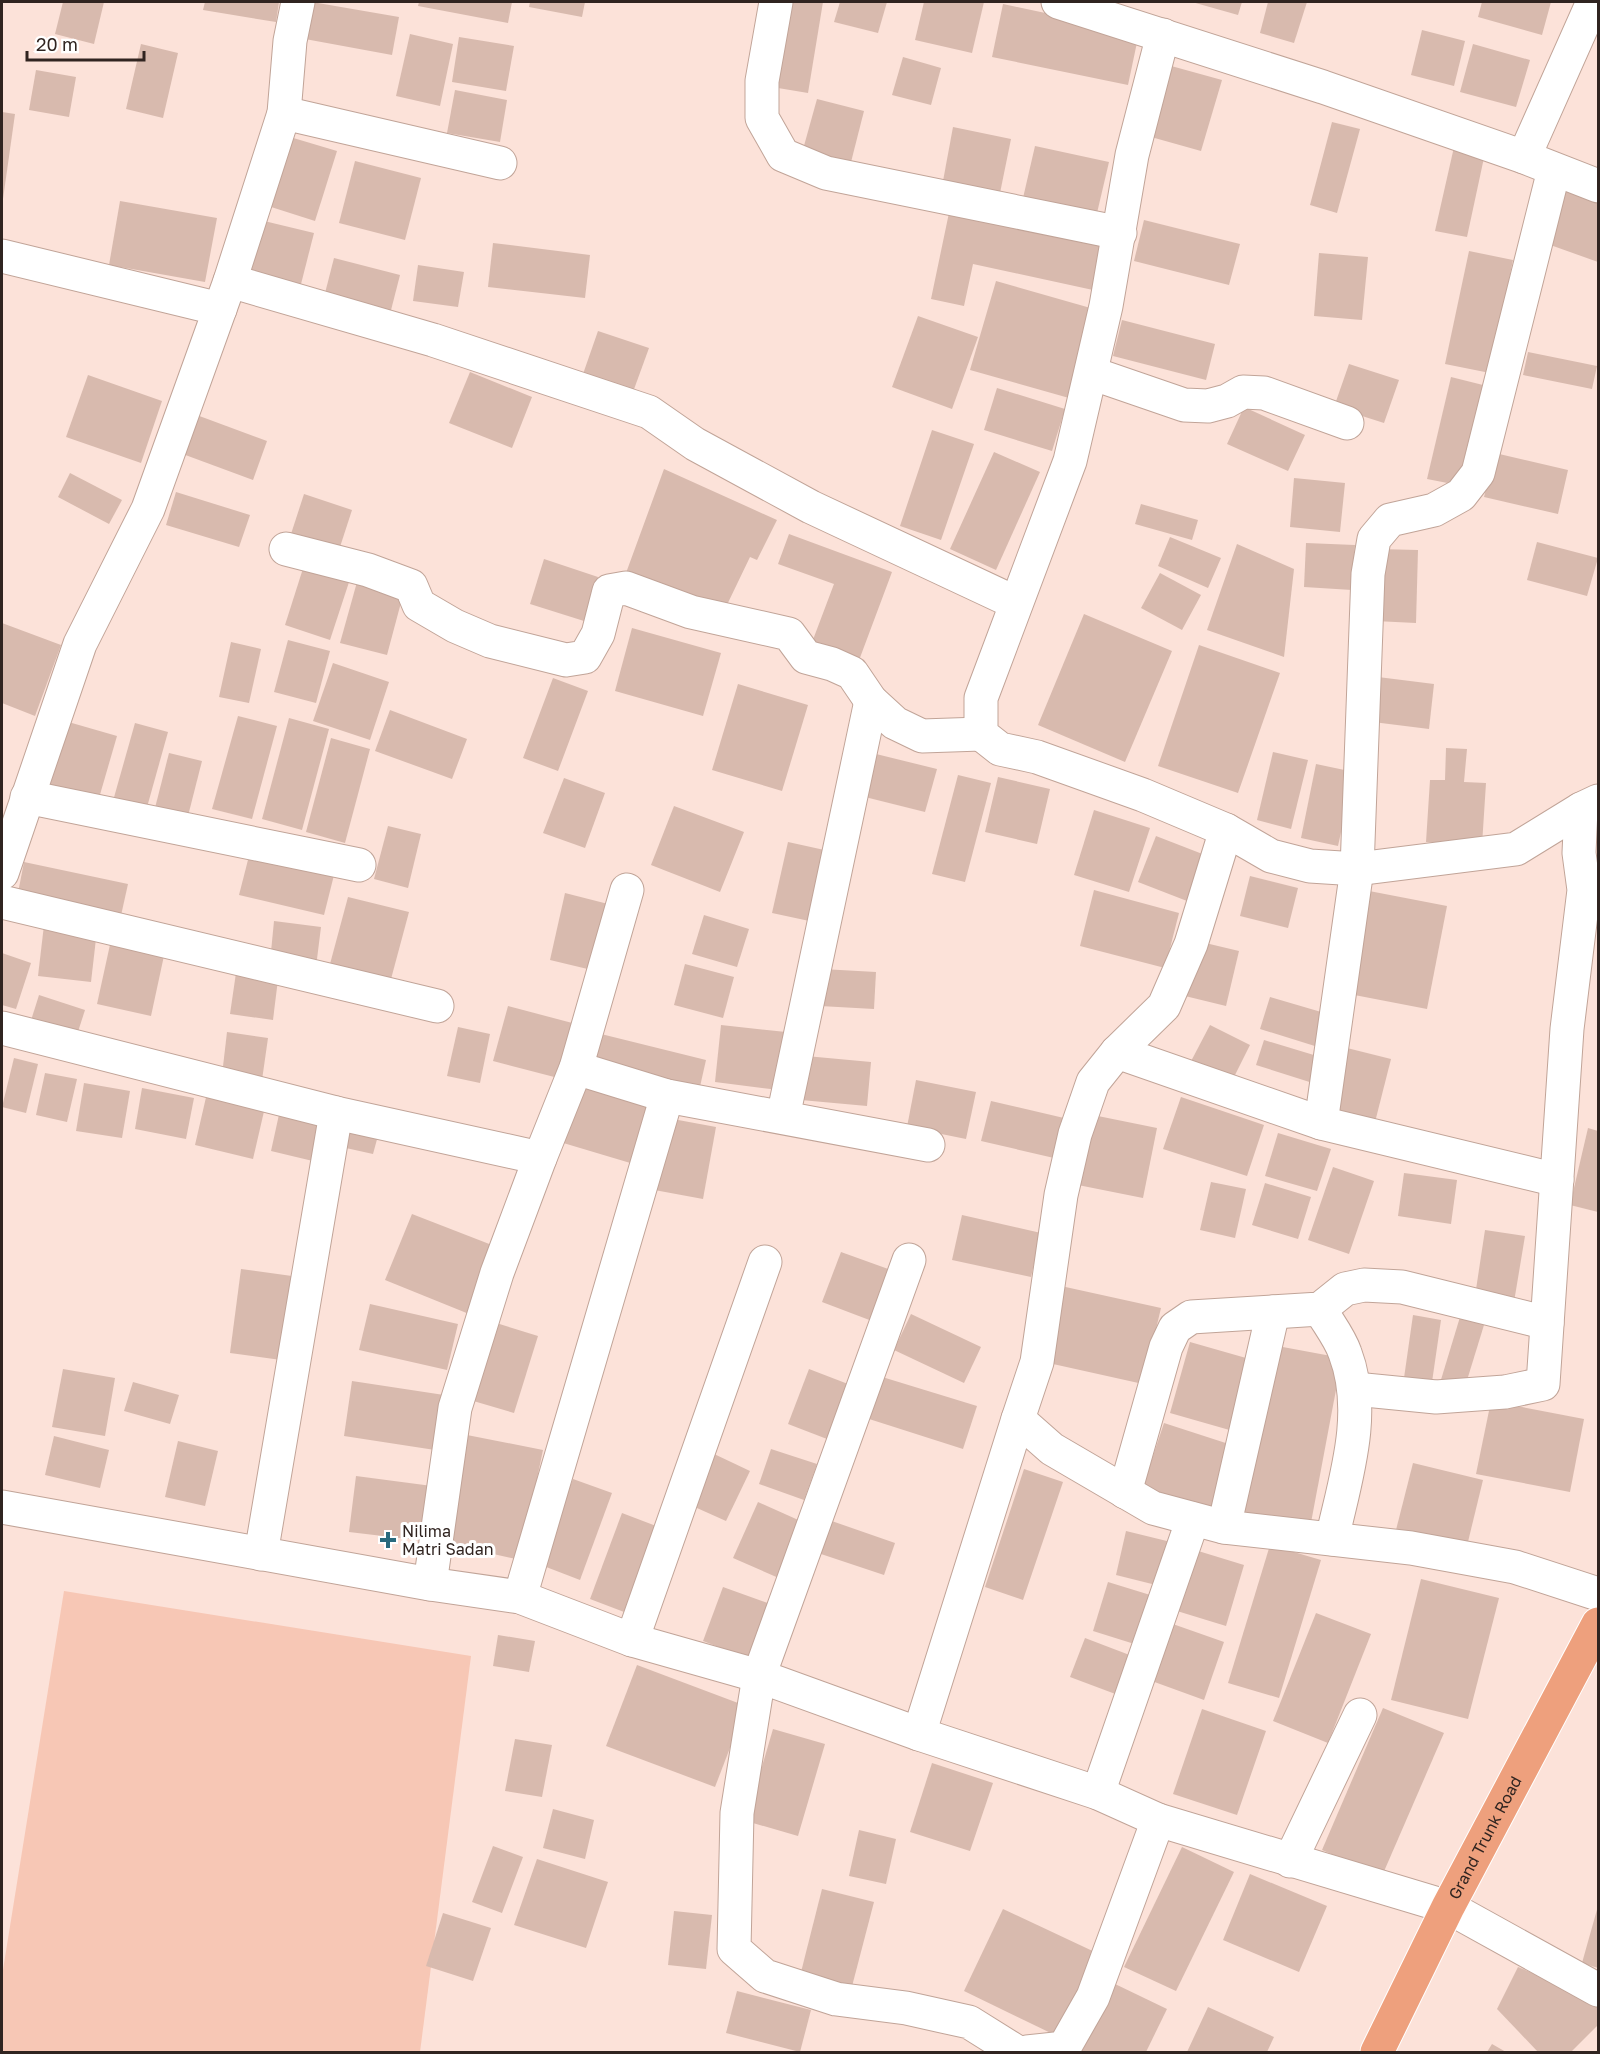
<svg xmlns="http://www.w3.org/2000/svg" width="1600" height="2054" viewBox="0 0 1600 2054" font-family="'Golos Text',sans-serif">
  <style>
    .green { fill: #f7c7b5 }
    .building { fill: #d8baae }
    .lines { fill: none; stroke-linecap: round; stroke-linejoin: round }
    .street-casing { stroke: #c1a498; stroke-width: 35 }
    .primary-casing { stroke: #fff; stroke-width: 35 }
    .street { stroke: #fff; stroke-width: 33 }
    .primary { stroke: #eea07d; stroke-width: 33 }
    .poi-dot { fill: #296a7e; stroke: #fff; stroke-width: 2 }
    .labels { text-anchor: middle; stroke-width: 6; stroke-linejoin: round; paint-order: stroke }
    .poi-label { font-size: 16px; fill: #302420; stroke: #fff; text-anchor: start }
    .street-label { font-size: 16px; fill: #302420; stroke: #fff }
  </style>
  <rect width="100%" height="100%" fill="#fce2d9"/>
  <path class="green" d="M64,1591L471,1656L420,2052H2V1976Z"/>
  <g class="building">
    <path d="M63,2H104L94,44L55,34Z"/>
    <path d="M205,2H279L276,22L203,10Z"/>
    <path d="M312,2L399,17L392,55L305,39Z"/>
    <path d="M419,2H512L508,23L418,6Z"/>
    <path d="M530,2H585L582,17L529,7Z"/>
    <path d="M786,2H823L808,93L772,87Z"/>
    <path d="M840,2H887L878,33L834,22Z"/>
    <path d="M924,2H984L972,53L915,40Z"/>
    <path d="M1192,2H1242L1238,15Z"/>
    <path d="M1268,2H1307L1294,43L1260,33Z"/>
    <path d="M1482,2H1551L1542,35L1478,17Z"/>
    <path d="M1003,4L1139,33L1128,85L992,57Z"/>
    <path d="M1422,30L1465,41L1454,86L1411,75Z"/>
    <path d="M410,34L453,44L440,106L396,96Z"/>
    <path d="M459,37L514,46L506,91L452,82Z"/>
    <path d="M141,44L178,53L163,118L126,109Z"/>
    <path d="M1473,44L1530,60L1516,107L1460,92Z"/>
    <path d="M903,57L941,68L931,105L892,95Z"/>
    <path d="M1164,64L1222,80L1201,151L1144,135Z"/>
    <path d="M36,70L76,77L69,117L29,110Z"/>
    <path d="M455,90L507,100L500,142L447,133Z"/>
    <path d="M817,99L864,111L850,166L802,153Z"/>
    <path d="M2,112L15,114L3,199H2Z"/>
    <path d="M1332,122L1360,129L1337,213L1310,205Z"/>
    <path d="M953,127L1011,139L1000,193L943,181Z"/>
    <path d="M290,137L337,151L315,221L268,206Z"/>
    <path d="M1035,146L1109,162L1097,213L1023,198Z"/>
    <path d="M1454,147L1485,153L1467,237L1435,231Z"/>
    <path d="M355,161L421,178L405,240L339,223Z"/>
    <path d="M1562,182L1598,194V262L1542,242Z"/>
    <path d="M120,201L217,218L205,282L109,265Z"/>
    <path d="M950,208L1103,240L1093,290L973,264L964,306L931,299Z"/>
    <path d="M260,220L314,233L300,288L246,275Z"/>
    <path d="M1144,220L1240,244L1229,285L1134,261Z"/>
    <path d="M493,243L590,255L585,298L488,287Z"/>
    <path d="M1469,251L1513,260L1490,373L1445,364Z"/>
    <path d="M1319,253L1368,257L1362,320L1314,316Z"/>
    <path d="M334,258L400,275L389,318L323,301Z"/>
    <path d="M418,265L464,272L458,307L413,301Z"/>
    <path d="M996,281L1094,309L1069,398L970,370Z"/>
    <path d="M918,316L978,337L952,409L892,387Z"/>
    <path d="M1122,320L1215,344L1206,380L1113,356Z"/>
    <path d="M598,331L649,348L633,392L583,374Z"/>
    <path d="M1528,352L1597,366L1592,389L1523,375Z"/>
    <path d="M1349,364L1399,380L1384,423L1334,407Z"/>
    <path d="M470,372L532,397L512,448L449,423Z"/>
    <path d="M88,375L162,401L141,463L66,437Z"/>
    <path d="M1451,377L1487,386L1463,486L1427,479Z"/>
    <path d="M997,388L1065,409L1052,451L984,430Z"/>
    <path d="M1244,407L1305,435L1288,471L1227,444Z"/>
    <path d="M194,414L267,441L253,480L180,453Z"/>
    <path d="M932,430L974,444L941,540L900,526Z"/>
    <path d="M994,452L1040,472L996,570L950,549Z"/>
    <path d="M1495,453L1568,470L1558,514L1484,497Z"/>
    <path d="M664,469L777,520L757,560L750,557L725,609L626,573Z"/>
    <path d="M70,473L122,500L109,524L58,497Z"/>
    <path d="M1294,478L1345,483L1340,532L1290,527Z"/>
    <path d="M176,492L250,515L239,547L166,525Z"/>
    <path d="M304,494L352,510L339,550L291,534Z"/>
    <path d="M1141,504L1198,520L1192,540L1135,524Z"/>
    <path d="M789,534L892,572L858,663L811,645L834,584L778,564Z"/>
    <path d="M1170,537L1221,558L1208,588L1158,566Z"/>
    <path d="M1537,542L1598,558L1587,596L1527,580Z"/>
    <path d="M1306,543L1355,545L1352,590L1304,587Z"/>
    <path d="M1237,544L1294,569L1284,657L1207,630Z"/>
    <path d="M1377,549L1418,550L1416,623L1375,621Z"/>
    <path d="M306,559L352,573L330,640L285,625Z"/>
    <path d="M544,559L598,577L584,621L530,604Z"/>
    <path d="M1160,573L1201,595L1182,630L1141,608Z"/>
    <path d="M357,582L403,595L387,655L340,643Z"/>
    <path d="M1084,614L1172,651L1125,762L1038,725Z"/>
    <path d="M2,623L61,645L35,716L2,703Z"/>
    <path d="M632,628L721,653L703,716L615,691Z"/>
    <path d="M288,640L330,651L316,703L274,692Z"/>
    <path d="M231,642L261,649L249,703L219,697Z"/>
    <path d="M1199,645L1280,673L1238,793L1158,766Z"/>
    <path d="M333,663L389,682L370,740L313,721Z"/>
    <path d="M1378,677L1434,684L1429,729L1373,722Z"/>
    <path d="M553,678L588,691L558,771L523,758Z"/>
    <path d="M738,684L808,705L782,791L712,770Z"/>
    <path d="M390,710L467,739L452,779L375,751Z"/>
    <path d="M238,716L277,726L252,819L212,809Z"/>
    <path d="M289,718L329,729L302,830L262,819Z"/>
    <path d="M65,721L117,736L97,805L45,789Z"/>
    <path d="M135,723L168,732L144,818L111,808Z"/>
    <path d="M331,738L370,749L345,843L306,832Z"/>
    <path d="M1446,748L1467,749L1464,782L1486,783L1482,845L1426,842L1430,780H1445Z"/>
    <path d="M1273,752L1308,760L1291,829L1257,820Z"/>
    <path d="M169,753L202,761L188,816L155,808Z"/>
    <path d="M872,753L937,769L925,812L861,796Z"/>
    <path d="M1316,764L1354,772L1338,846L1301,838Z"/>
    <path d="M958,775L991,783L965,882L932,874Z"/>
    <path d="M998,777L1050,789L1037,844L985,832Z"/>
    <path d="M564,778L605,793L585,848L543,833Z"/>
    <path d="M674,806L744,832L720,892L651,865Z"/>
    <path d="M1094,810L1150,828L1129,892L1074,875Z"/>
    <path d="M388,826L421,834L408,888L374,879Z"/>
    <path d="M1156,836L1205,855L1187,901L1138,882Z"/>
    <path d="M788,842L829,851L814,922L772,913Z"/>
    <path d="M249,856L334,875L324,915L239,895Z"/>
    <path d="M24,862L128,884L120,920L17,898Z"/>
    <path d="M1250,876L1298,888L1288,928L1240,916Z"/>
    <path d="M1094,890L1179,913L1165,968L1080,946Z"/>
    <path d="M1364,890L1447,906L1427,1009L1344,993Z"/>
    <path d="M565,893L612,905L596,971L550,960Z"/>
    <path d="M348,897L409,912L391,979L330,964Z"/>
    <path d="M704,915L749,929L737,967L692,954Z"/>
    <path d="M274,921L321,927L316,967L270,962Z"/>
    <path d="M44,925L97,930L91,982L38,976Z"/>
    <path d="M111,940L165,951L151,1016L97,1004Z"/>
    <path d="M1197,941L1239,951L1226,1006L1185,996Z"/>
    <path d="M2,953L31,963L16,1009L2,1005Z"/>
    <path d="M685,964L734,977L723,1018L674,1005Z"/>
    <path d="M237,966L279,971L273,1020L230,1014Z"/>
    <path d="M822,969L876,972L874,1009L820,1006Z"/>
    <path d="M39,995L85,1010L74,1044L28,1030Z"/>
    <path d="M1270,997L1328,1014L1318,1047L1260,1029Z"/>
    <path d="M508,1006L576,1024L562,1079L493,1061Z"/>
    <path d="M721,1025L786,1032L779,1090L715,1082Z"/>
    <path d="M1210,1025L1250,1045L1229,1087L1188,1067Z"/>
    <path d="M458,1027L490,1034L480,1083L447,1076Z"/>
    <path d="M227,1032L268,1038L262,1080L222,1075Z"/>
    <path d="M593,1032L706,1060L699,1091L585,1064Z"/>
    <path d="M1264,1040L1327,1059L1319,1085L1256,1065Z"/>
    <path d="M1343,1047L1391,1059L1373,1130L1326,1119Z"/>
    <path d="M806,1056L871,1062L867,1106L801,1100Z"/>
    <path d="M14,1058L38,1064L26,1113L2,1107Z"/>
    <path d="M45,1073L77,1079L67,1122L36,1115Z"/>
    <path d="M916,1080L976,1092L966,1139L907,1127Z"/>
    <path d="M579,1081L655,1104L637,1165L560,1142Z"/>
    <path d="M84,1083L130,1091L122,1138L76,1131Z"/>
    <path d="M142,1088L194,1098L186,1139L135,1129Z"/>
    <path d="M207,1093L265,1107L253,1159L195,1145Z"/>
    <path d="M1181,1097L1264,1125L1247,1176L1163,1149Z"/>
    <path d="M991,1101L1064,1118L1054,1158L981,1141Z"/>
    <path d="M280,1110L327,1120L317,1162L271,1151Z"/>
    <path d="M1088,1114L1157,1128L1143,1198L1073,1184Z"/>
    <path d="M662,1117L716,1127L703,1199L649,1189Z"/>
    <path d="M343,1124L379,1132L373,1154L337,1146Z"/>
    <path d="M1588,1128L1598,1131V1212L1570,1205Z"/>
    <path d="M1278,1133L1331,1149L1317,1191L1265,1176Z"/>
    <path d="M1333,1167L1374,1181L1349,1254L1308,1240Z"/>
    <path d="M1404,1173L1457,1180L1451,1224L1398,1216Z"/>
    <path d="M1211,1182L1246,1189L1235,1238L1200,1230Z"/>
    <path d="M1265,1183L1311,1197L1298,1239L1252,1225Z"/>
    <path d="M412,1214L497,1247L469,1314L385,1280Z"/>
    <path d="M962,1215L1041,1233L1031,1277L952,1260Z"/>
    <path d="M1485,1230L1525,1236L1514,1302L1475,1296Z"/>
    <path d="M841,1252L891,1270L872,1321L822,1302Z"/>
    <path d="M241,1269L292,1276L281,1360L230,1353Z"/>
    <path d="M1061,1286L1161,1308L1143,1384L1044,1362Z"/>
    <path d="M370,1304L458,1324L447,1370L359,1350Z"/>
    <path d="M911,1314L981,1347L964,1383L894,1350Z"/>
    <path d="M1413,1315L1441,1320L1432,1382L1404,1378Z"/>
    <path d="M1460,1317L1484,1325L1464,1390L1440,1383Z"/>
    <path d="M493,1322L538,1336L514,1413L470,1400Z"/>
    <path d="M1190,1342L1260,1362L1240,1433L1170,1413Z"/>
    <path d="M1272,1345L1342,1358L1310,1528L1240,1515Z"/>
    <path d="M63,1369L115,1378L105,1436L52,1427Z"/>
    <path d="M809,1369L848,1384L827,1439L788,1424Z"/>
    <path d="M879,1376L977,1406L963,1449L866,1418Z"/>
    <path d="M352,1381L444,1395L435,1450L344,1436Z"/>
    <path d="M133,1382L179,1395L170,1424L124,1411Z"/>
    <path d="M1491,1401L1584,1419L1570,1492L1476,1474Z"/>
    <path d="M1164,1423L1238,1447L1215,1519L1140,1495Z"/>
    <path d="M467,1435L543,1450L520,1560L444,1543Z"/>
    <path d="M54,1436L109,1450L100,1488L45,1475Z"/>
    <path d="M178,1441L218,1451L205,1506L165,1497Z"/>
    <path d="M771,1449L817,1464L804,1500L759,1484Z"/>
    <path d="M712,1453L750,1471L726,1521L688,1504Z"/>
    <path d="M1413,1463L1483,1480L1466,1550L1395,1534Z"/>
    <path d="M1024,1469L1063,1482L1023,1600L985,1587Z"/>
    <path d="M356,1476L432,1486L425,1541L349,1532Z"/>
    <path d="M573,1479L612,1493L580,1580L541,1565Z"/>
    <path d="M758,1502L805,1523L781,1579L733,1558Z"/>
    <path d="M622,1513L664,1529L632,1615L590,1599Z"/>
    <path d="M826,1519L895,1543L884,1575L815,1552Z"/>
    <path d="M1126,1531L1175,1543L1164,1587L1116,1575Z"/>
    <path d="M1270,1545L1321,1560L1279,1698L1228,1683Z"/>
    <path d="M1195,1550L1244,1565L1226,1626L1177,1611Z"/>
    <path d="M1421,1579L1499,1598L1468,1719L1391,1700Z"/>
    <path d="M1108,1582L1160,1598L1144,1647L1093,1631Z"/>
    <path d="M723,1587L776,1606L755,1661L703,1641Z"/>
    <path d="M1316,1613L1371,1634L1328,1743L1273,1721Z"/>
    <path d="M1170,1623L1224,1642L1204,1700L1149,1680Z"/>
    <path d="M498,1635L535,1641L529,1672L493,1666Z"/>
    <path d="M1085,1638L1140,1659L1126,1698L1070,1677Z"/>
    <path d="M637,1665L746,1706L715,1787L606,1746Z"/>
    <path d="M1383,1708L1444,1733L1382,1876L1322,1850Z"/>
    <path d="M1202,1709L1266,1731L1237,1815L1173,1794Z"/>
    <path d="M773,1729L825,1744L798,1836L746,1821Z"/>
    <path d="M515,1739L552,1745L542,1797L505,1791Z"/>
    <path d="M932,1763L993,1783L970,1851L910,1832Z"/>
    <path d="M553,1809L594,1820L585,1859L543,1848Z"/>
    <path d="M859,1830L896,1839L886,1884L849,1876Z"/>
    <path d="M493,1846L523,1857L502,1913L472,1902Z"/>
    <path d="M1182,1847L1234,1872L1176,1991L1124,1967Z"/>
    <path d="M537,1859L608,1882L586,1948L514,1925Z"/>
    <path d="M1250,1874L1327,1906L1299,1972L1223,1940Z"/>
    <path d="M822,1889L874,1902L850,1994L799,1980Z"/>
    <path d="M1598,1906V1968L1582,1963Z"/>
    <path d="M1003,1909L1099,1954L1059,2037L964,1991Z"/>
    <path d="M674,1911L712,1915L706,1969L668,1965Z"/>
    <path d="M443,1913L491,1928L473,1981L426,1966Z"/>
    <path d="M1518,1967L1598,2000V2025L1571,2052H1538L1497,2009Z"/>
    <path d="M1113,1983L1167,2009L1146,2052H1080Z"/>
    <path d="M737,1991L811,2010L800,2052L726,2033Z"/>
    <path d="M1208,2007L1274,2037L1267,2052H1187Z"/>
    <path d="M1492,2044L1506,2052H1487Z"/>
  </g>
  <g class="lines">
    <g class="street-casing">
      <g id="street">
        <path d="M776,2L762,81V118L783,155L826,173L1120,233"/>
        <path d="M1058,2L1323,87L1524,157L1598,186"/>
        <path d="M1163,35L1132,155L1106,306L1070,461L981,698V734L1000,749L1037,757L1143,795L1226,830L1271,856L1310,866L1357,869L1516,849L1581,809L1598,801"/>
        <path d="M284,113L500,163"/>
        <path d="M1524,157L1593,2"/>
        <path d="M2,256L220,309"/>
        <path d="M230,281L433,340L649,412L695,444L811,507L1016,603"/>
        <path d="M1091,373L1184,405L1208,406L1227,401L1243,392L1264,393L1347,423"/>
        <path d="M286,549L368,570L411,586L419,605L455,626L490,641L566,660L585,657L598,634L609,591L626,588L691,612L789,634L806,657L832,664L852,673L871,701L895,723L922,736L981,734"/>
        <path d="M27,797L359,865"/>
        <path d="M1226,830L1191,944L1164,1006L1117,1052L1093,1082L1075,1134L1061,1195L1037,1362L1018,1419L1052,1449L1153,1508L1224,1527L1411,1548L1515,1567L1598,1594"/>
        <path d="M2,873L80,644L148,509L230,281L284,113L290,41L298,2"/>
        <path d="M2,902L437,1006"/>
        <path d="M2,1028L336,1113L540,1158"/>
        <path d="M1117,1052L1321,1123L1557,1180"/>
        <path d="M576,1068L667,1096L928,1145"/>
        <path d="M783,1117L871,701"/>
        <path d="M1321,1123L1357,869L1368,574L1374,539L1390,520L1434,510L1461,495L1478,473L1554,170"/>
        <path d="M909,1260L759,1676L737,1813L734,1949L765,1976L836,1999L906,2008L969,2022L1017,2052"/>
        <path d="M1320,1309C1328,1323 1340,1338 1345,1353C1368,1413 1345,1480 1332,1539"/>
        <path d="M1355,1389L1436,1397L1505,1392L1543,1384L1567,1029L1584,890L1579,853L1581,809"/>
        <path d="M1125,1492L1166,1347L1175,1328L1191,1317L1320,1309L1345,1289L1364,1285L1402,1287L1547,1323"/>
        <path d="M2,1507L430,1584L520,1597L632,1640L759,1676L919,1734L1098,1793L1158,1820L1448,1907L1598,1990"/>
        <path d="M1224,1527L1273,1312"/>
        <path d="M261,1554L336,1113"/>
        <path d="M430,1584L455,1408L497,1273L540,1158L576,1068L627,890"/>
        <path d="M520,1597L667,1096"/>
        <path d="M632,1640L765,1262"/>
        <path d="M919,1734L1018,1419"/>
        <path d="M1098,1793L1193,1519"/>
        <path d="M1290,1861L1360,1715"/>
        <path d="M1027,2052L1064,2048L1093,1997L1158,1820"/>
      </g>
    </g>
    <g class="primary-casing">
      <g id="primary">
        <path id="s1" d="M1377,2052L1448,1907L1598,1624"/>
      </g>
    </g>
    <use href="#street" class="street"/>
    <use href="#primary" class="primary"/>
  </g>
  <path class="poi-dot" d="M385 1531h6v6h6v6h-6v6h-6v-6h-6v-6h6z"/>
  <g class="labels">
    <g class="poi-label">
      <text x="402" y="1537">Nilima<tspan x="402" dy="18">Matri Sadan</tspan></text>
    </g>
    <g class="street-label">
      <text dy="6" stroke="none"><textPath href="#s1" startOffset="240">Grand Trunk Road</textPath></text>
    </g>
  </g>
  <rect width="1600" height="2054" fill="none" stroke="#302420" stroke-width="6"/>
  <path d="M27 51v9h117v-9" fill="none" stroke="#302420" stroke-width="3"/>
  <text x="36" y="51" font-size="18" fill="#302420" stroke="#ffffff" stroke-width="4.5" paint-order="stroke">20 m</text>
</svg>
